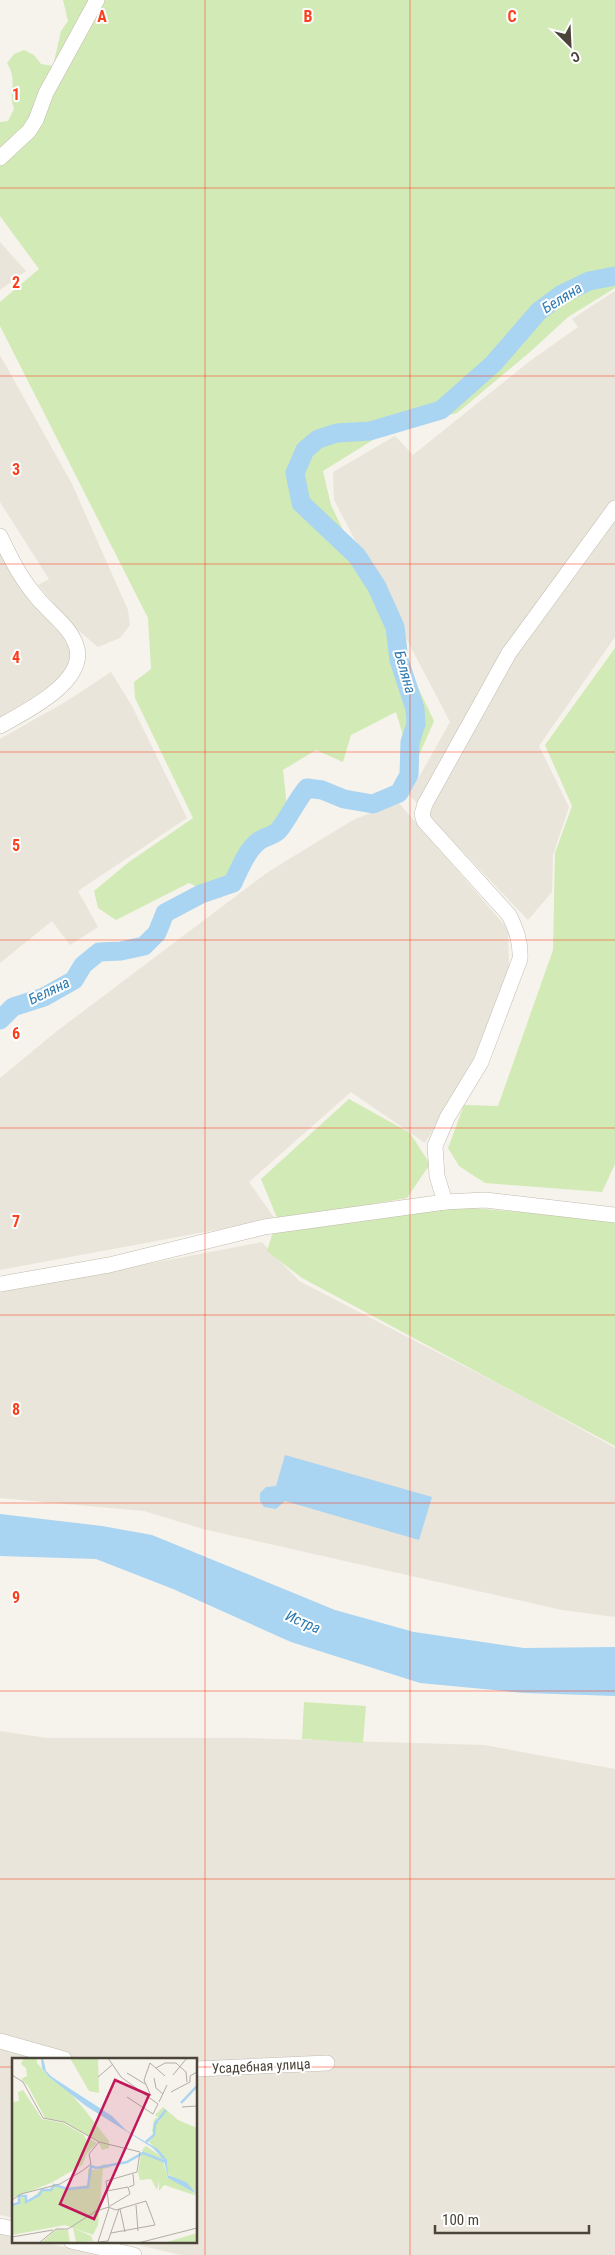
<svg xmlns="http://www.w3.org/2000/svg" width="615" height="2255" viewBox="0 0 615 2255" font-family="'Roboto Condensed',sans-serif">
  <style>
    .residential { fill: #eae5da }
    .green { fill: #d2eab5 }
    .water { fill: #a9d4f2 }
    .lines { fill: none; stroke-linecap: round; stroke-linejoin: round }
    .river { stroke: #a9d4f2; stroke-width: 19 }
    .minor-casing { stroke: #c2bbae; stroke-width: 16 }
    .minor { stroke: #fff; stroke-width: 15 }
    .grid { fill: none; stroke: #fc3f1d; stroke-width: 1; stroke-opacity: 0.55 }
    .labels { text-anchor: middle; stroke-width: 4; stroke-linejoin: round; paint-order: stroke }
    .street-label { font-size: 14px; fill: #4b4439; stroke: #fff }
    .water-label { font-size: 15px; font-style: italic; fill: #2e7ab2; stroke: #fff }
    .inset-river { fill: none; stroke: #a9d4f2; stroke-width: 2.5 }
    .inset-road { fill: none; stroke: #b2ada4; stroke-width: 1 }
    .view { fill: #c2185b; fill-opacity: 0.15; stroke: #c2185b; stroke-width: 2.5 }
    .inset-edge { fill: none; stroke: #4b4439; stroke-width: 2.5 }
    .grid-label { font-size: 16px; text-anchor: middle; font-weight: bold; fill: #fc3f1d; stroke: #fff; stroke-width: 4; stroke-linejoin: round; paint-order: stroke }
  </style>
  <rect width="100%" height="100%" fill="#f6f3ec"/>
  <g class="residential">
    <path d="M0,242L26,271L0,290Z"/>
    <path d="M615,291V637L539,746L569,807L553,855L552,892L528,920L409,795L450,722L334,500L333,472L395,436L413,455L530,361L578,327L572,319Z"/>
    <path d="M0,355L72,484L128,610L130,625L120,638L98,647L72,625L38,585L49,579L0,502Z"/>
    <path d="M0,548L68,644L72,657L61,681L0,718Z"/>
    <path d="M111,672L132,706L187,818L78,891L98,927L70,945L52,921L0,963V739L67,701Z"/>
    <path d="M398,802L508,929L509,966L471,1067L425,1143L351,1092L249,1182L275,1219L0,1270V1078L57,1031L268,872L353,820Z"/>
    <path d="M262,1242L299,1281L520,1395L615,1448V1617L562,1610L203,1529L144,1511L0,1498V1292Z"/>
    <path d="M0,1731L47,1738H246L484,1745L615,1769V2255H180L122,2241H196V2059H14V2218L0,2215Z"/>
    <path d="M0,2234L14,2237V2241H36L102,2255H0Z"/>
  </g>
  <g class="green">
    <path d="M63,0H615V288L568,317L530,352L457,413L389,430L323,471L331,505L434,721L413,769L396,712L351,735L343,762L316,750L283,770L288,816L221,898L189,883L116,920L98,908L94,891L129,862L193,818L135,698L134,682L151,669L148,618L0,326V302L39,269L0,216V122L8,121L14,109C7,90 19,83 7,63L14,54L24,50L34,55L41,64L53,66L61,31L68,21Z"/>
    <path d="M615,648V1164L602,1192L485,1183L459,1166L448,1148L464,1105L498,1106L553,950L555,853L572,806L545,745Z"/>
    <path d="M349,1099L410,1133L430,1164L407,1198L278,1220L261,1179Z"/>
    <path d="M460,1207L615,1220V1446L302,1278L267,1251L273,1232Z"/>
    <path d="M304,1702L366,1706L363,1743L302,1739Z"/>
  </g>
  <g class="water">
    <path d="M285,1455L432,1497L419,1540L285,1501L276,1509L264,1507L260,1501V1493L266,1487L276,1486Z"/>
    <path d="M0,1514L102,1526L152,1535L335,1610L414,1632L524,1648L615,1647V1696L525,1693L420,1683L291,1642L173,1589L96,1559L0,1556Z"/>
  </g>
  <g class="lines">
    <path class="river" d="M0,1020L13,1007L44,997L74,980L83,965L99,952L121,951L144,946L157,933L165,913L201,894L233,883C239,870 247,849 259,841C265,836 274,836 279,830C290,816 296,801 307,788L322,790L344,799L373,804L399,793L409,775L410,742L416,724L415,709L399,660L395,627L377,587L357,556L301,503L295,473L305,450L318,439L337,433L370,431L441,410L493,364L539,311L562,294L589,281L615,276"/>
    <g class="minor-casing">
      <g id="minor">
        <path d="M0,158L29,131L36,120L46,93L97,0"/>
        <path d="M0,536C10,557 20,577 35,595C47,611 70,626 76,645C89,681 25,712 0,726"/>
        <path d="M445,1202L437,1176L435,1146L447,1118L481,1062L520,959C521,942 516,929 509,915L424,821L422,814L425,804L509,653L615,508"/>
        <path d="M0,1284L109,1265L264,1227L445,1202L485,1200L615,1215"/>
        <path d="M0,2041L64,2059"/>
        <path d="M196,2069L327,2063"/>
        <path d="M0,2226L14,2229"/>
        <path d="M71,2241L134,2255"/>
      </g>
    </g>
    <use href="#minor" class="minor"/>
  </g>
  <path class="grid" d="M205,0V2255M410,0V2255M0,188H615M0,376H615M0,564H615M0,752H615M0,940H615M0,1128H615M0,1315H615M0,1503H615M0,1691H615M0,1879H615M0,2067H14M196,2067H615"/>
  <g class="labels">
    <g class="street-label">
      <text transform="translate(261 2066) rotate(-3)" y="5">Усадебная улица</text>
    </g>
    <g class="water-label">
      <text transform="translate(562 298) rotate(-32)" y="5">Беляна</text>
      <text transform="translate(405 672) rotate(74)" y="5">Беляна</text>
      <text transform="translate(49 991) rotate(-26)" y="5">Беляна</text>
      <text transform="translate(303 1622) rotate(23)" y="5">Истра</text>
    </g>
  </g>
  <g transform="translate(12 2058)">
    <rect width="185" height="185" fill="#f6f3ec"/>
    <path d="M12,0H25V5L38,20L58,35L72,51L97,83V90L90,92L86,83L50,63L33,60L16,28L9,21L15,18L14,10L9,6ZM58,0H86L87,35L77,33ZM11,32L30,61L51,65L72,77L75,83L78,81L85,85L75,95L70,107L39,125L0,140V44L7,43L6,34ZM151,49L166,62L185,70V134L156,116L155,102L137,84L142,78L140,73L142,62L145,59L146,64L149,62L143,57ZM134,88L150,99L156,120L171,126L185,138L152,127L147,133V123L145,132L139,121L128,122L126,115L129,97L132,95L130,92ZM92,106L99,109L91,111L86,167L81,177L62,170L79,178L81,183L64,184L61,170L53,167L0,177V148L7,147L8,140L13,139L15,144L29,132H38L42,127L55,130L76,127V111L85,112ZM45,171L56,172L58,185H29ZM185,175V185H152L165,181Z" fill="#d2eab5"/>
    <path d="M29,0H31L34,13L40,19L100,58L115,73L146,91L155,102L156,117L174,124L185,136L156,120L152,102L141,90L74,48L37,19L30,10Z" fill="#a9d4f2"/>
    <path class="inset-river" d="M169,45L185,28M134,84L142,77L143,66L154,52M0,147L7,145V138H14V144L27,137L30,132H39L42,127L56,131L76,129L79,108L84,110L115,104L131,95L154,104"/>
    <path class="inset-road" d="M96,0L109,19L146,46L141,56L115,39M144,10L153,5H164L174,14L175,24M115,15L133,26M0,17L11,24L31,60L52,64L87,84L128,94L125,114L94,123L95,133L116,129L118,136L98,148M161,17L175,0M86,19L100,7M142,20L144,30L151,36M159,34L178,24V18L185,14M139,38L132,22L138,5L153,18M147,44L155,27M170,49L185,48M117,129L122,127L121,116M0,142L9,136L48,126L70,113L79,106L77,96L87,84M124,147L126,173M96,149L104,152L134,143L143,167L99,175M97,150L86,184L96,183L107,151M108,151L113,174M56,171L84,153L97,149L95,133M0,179L41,172M27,185L44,171H56M126,185L185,170"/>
    <path class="view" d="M103,22L137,37L82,161L48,146Z"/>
    <rect width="185" height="185" class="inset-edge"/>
  </g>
  <g class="grid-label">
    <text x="102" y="22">A</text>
    <text x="308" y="22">B</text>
    <text x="512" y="22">C</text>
    <text x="16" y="100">1</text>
    <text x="16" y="288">2</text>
    <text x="16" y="475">3</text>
    <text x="16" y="663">4</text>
    <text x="16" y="851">5</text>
    <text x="16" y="1039">6</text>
    <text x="16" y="1227">7</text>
    <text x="16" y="1415">8</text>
    <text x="16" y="1603">9</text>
  </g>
  <g transform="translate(570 45) rotate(156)" stroke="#ffffff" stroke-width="4" paint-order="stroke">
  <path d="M0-4L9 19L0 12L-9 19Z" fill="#4b4439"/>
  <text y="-8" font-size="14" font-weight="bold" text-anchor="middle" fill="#4b4439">С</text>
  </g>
  <path d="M435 2225v8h154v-8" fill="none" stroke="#4b4439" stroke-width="2.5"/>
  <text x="442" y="2225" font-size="15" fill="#4b4439" stroke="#ffffff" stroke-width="4" paint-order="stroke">100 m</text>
</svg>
